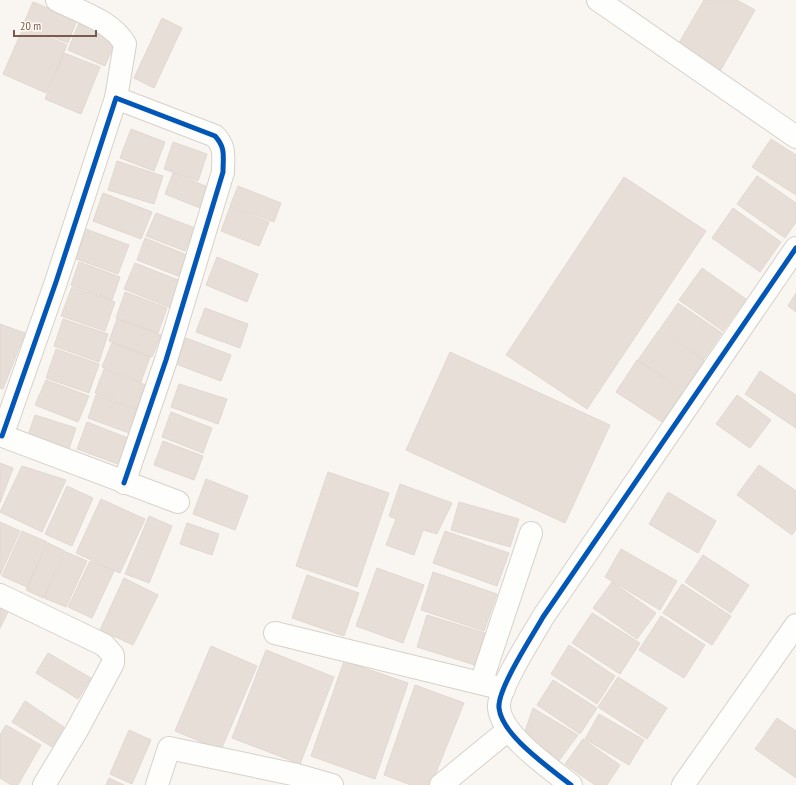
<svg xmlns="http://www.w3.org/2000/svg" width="796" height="785" viewBox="0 0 796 785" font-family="'PT Sans Narrow',sans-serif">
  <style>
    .building { fill: #e6ded7; stroke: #e2d8d2 }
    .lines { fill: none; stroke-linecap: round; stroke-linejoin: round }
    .minor-casing { stroke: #d7d1cb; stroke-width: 24 }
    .minor { stroke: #fefefd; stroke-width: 22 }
    .cycleway-casing { stroke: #fffaf3; stroke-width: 8 }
    .cycleway { stroke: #0057b8; stroke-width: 5 }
  </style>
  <rect width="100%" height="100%" fill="#f9f5f0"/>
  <g class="building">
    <path d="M704,0H737L755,10L719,73L676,48Z"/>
    <path d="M33,2L77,20L68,43L23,25Z"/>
    <path d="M162,18L182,28L154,88L134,78Z"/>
    <path d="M79,23L116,39L105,66L68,50Z"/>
    <path d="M24,26L67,45L46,93L3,74Z"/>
    <path d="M64,53L100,67L81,114L45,99Z"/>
    <path d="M131,129L165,142L154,171L120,158Z"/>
    <path d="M771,139L796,155V195L752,167Z"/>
    <path d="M173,142L207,154L198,181L164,169Z"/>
    <path d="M117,161L163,176L154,204L108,190Z"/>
    <path d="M173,173L208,187L200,208L165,194Z"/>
    <path d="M757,176L796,203V222L785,238L737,204Z"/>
    <path d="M624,177L706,231L587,409L506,355Z"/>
    <path d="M238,186L281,203L274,222L230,206Z"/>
    <path d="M103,193L152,212L141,239L93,221Z"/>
    <path d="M230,207L269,222L259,246L221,231Z"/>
    <path d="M733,208L781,242L760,272L712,238Z"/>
    <path d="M156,213L195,228L185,251L146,236Z"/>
    <path d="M86,229L129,245L118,274L76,259Z"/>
    <path d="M145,238L187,255L178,276L137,260Z"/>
    <path d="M217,257L258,274L247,302L206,285Z"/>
    <path d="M79,262L120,277L112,300L71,285Z"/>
    <path d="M135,263L181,281L171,308L124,289Z"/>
    <path d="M702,268L746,299L723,331L679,300Z"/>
    <path d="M72,287L115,302L105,331L61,316Z"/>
    <path d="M125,292L167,308L158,333L116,318Z"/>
    <path d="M796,293V312L788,306Z"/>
    <path d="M678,303L722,333L704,359L660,329Z"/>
    <path d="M205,308L248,324L240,348L196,332Z"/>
    <path d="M63,319L108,334L99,362L54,346Z"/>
    <path d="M117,319L161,335L152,357L109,341Z"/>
    <path d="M0,324L25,333L3,389L0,388Z"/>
    <path d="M659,330L704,360L684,390L638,360Z"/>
    <path d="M186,338L231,355L221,381L176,364Z"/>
    <path d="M112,343L150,357L141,382L102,367Z"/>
    <path d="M56,349L99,364L89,393L46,378Z"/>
    <path d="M450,352L610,425L565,523L406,450Z"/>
    <path d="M637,360L683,391L662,422L616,392Z"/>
    <path d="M104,369L146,385L137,409L95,393Z"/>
    <path d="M760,371L796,395V428L745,394Z"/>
    <path d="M46,380L89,396L78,422L35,405Z"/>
    <path d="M179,384L227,399L218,424L171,407Z"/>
    <path d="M96,395L137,410L129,433L88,418Z"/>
    <path d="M737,395L771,420L750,448L716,424Z"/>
    <path d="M171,412L212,428L203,453L162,437Z"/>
    <path d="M35,415L76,428L68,452L27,438Z"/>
    <path d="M87,422L133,440L123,466L77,449Z"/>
    <path d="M163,441L203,456L194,480L154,465Z"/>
    <path d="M0,463L13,468L0,503Z"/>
    <path d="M759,465L796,491V529L792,535L737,495Z"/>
    <path d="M22,466L66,480L42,532L0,512Z"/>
    <path d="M328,472L389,493L357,587L296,566Z"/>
    <path d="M206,479L248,496L235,530L193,514Z"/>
    <path d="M400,484L452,503L437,534L423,530L414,555L386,545L396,519L389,516Z"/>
    <path d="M67,486L93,498L72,546L45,534Z"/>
    <path d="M668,492L716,521L698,553L649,524Z"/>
    <path d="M101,499L145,519L120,573L76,553Z"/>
    <path d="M459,502L519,519L510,547L451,530Z"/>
    <path d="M149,516L172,526L149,583L125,574Z"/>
    <path d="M0,522L20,531L0,575Z"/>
    <path d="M187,523L219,534L212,555L180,544Z"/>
    <path d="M22,531L47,542L27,587L2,576Z"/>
    <path d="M445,531L509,553L497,586L433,563Z"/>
    <path d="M48,543L65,551L43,598L26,590Z"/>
    <path d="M621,549L677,581L660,610L605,577Z"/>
    <path d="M66,552L87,561L66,607L44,598Z"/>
    <path d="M703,555L749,585L731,613L685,582Z"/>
    <path d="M90,561L114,571L92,618L68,607Z"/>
    <path d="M377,568L424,585L403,643L356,626Z"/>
    <path d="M433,572L497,594L484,631L421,610Z"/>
    <path d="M307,575L359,593L344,636L292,618Z"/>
    <path d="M124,578L158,595L133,645L100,630Z"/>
    <path d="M612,582L656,613L637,639L593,608Z"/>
    <path d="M682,584L731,616L712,645L663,613Z"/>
    <path d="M0,606L9,610L0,628Z"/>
    <path d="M592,613L640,643L620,674L572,643Z"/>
    <path d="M427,615L485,633L475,665L417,647Z"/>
    <path d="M661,616L705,645L684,678L639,650Z"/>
    <path d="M569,645L615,676L597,704L551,674Z"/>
    <path d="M211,646L257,666L221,750L175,731Z"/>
    <path d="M266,650L334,677L300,764L232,738Z"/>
    <path d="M48,653L91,678L78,699L36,673Z"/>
    <path d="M344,661L408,683L375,779L311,756Z"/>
    <path d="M618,677L667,708L647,739L598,707Z"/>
    <path d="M553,680L597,708L580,734L537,705Z"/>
    <path d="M415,685L464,703L431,785H411L384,775Z"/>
    <path d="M25,701L64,727L52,747L12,722Z"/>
    <path d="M533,708L578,735L558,762L521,743Z"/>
    <path d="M599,714L644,740L629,765L585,739Z"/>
    <path d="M777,718L796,731V778L755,749Z"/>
    <path d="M6,725L41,745L18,785H11L0,778V735Z"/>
    <path d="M129,730L151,740L132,784L110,774Z"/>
    <path d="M583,739L620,765L607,785H595L565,764Z"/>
    <path d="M109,778L124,785H106Z"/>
  </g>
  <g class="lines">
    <g class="minor-casing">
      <g id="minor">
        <path d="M57,0C80,12 112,21 125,44L116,98"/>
        <path d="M598,0L796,137"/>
        <path d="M0,435L178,502"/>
        <path d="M2,436L56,282L116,98L215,136C226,148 223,156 223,172L166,360L124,483"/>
        <path d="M0,595L104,645L113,655V663L77,730L44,785"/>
        <path d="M275,633L504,689"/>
        <path d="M481,683L531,533"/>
        <path d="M157,785L169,748L297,775L332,785"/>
        <path d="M441,785L508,730"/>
        <path d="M571,785C550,768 502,736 499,708C497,689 533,635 543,617L796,248"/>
        <path d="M683,785L796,625"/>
      </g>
    </g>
    <use href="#minor" class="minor"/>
    <g class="cycleway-casing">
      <g id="cycleway">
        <path d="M2,436L56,282L116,98L215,136C226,148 223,156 223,172L166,360L124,483"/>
        <path d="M571,785C550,768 502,736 499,708C497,689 533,635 543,617L796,248"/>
      </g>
    </g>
    <use href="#cycleway" class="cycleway"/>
  </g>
  <path d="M14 30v6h82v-6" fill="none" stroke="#7a5c4d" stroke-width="2"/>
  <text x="20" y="30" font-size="12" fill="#7a5c4d" stroke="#fffaf3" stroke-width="3" paint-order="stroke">20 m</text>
</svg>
